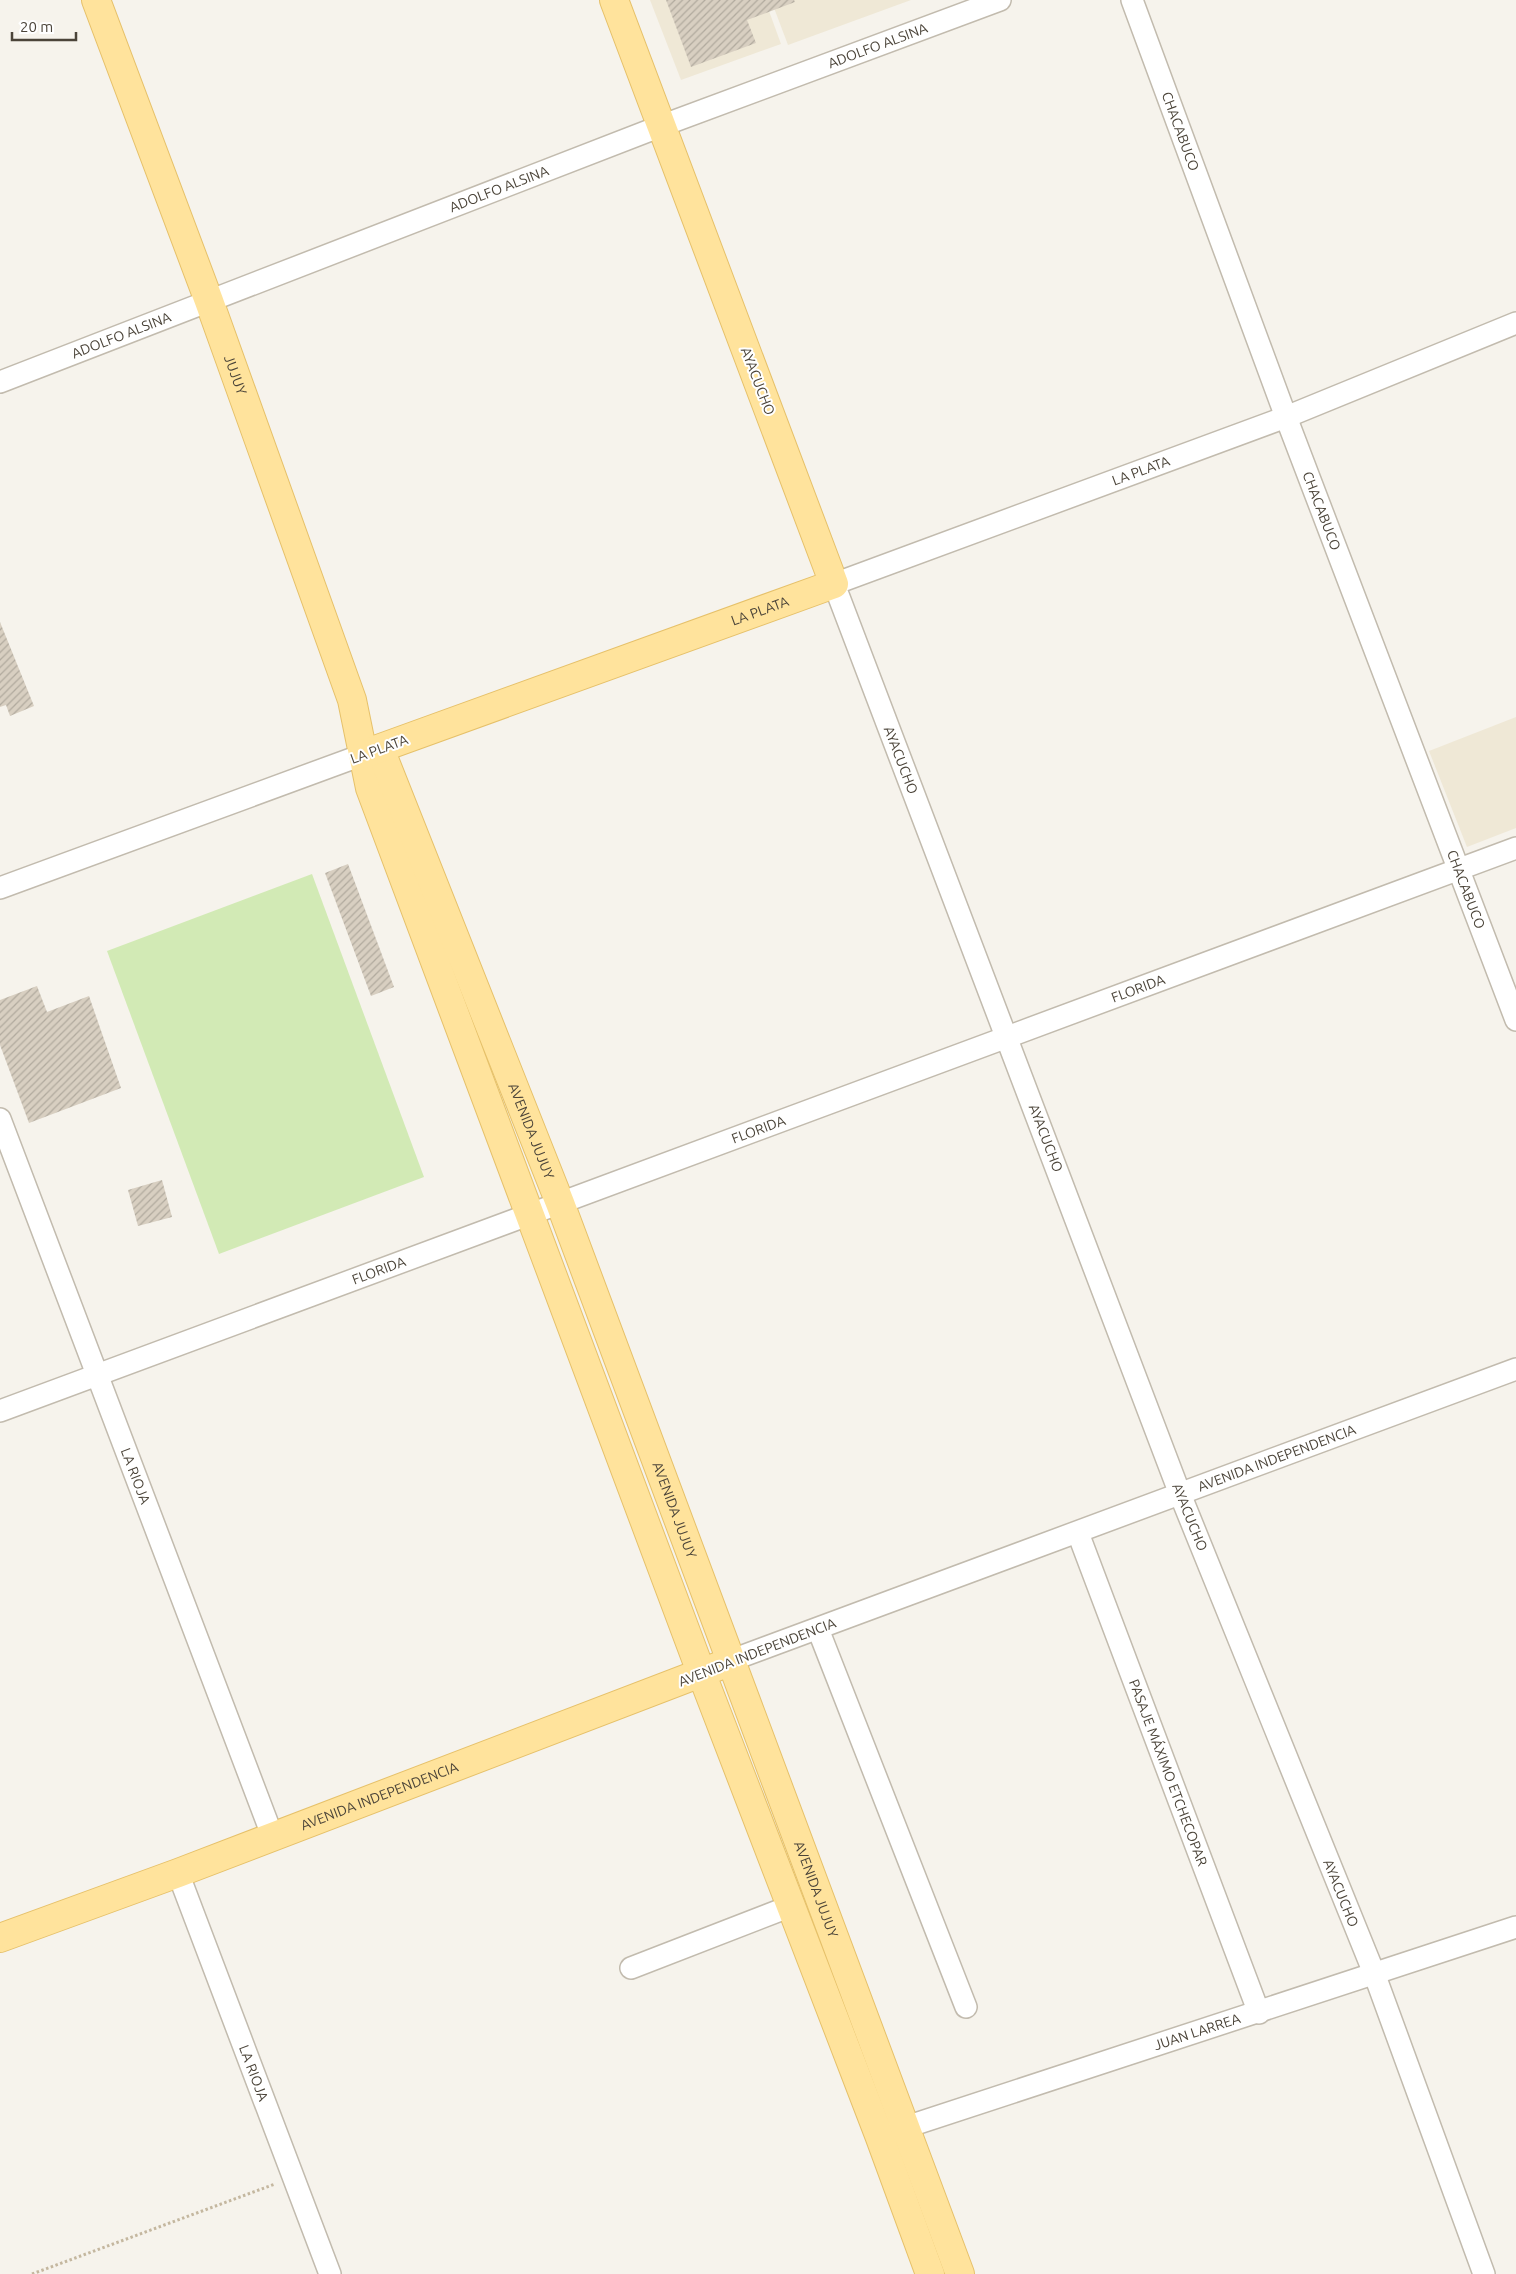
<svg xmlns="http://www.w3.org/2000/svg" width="1516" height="2274" viewBox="0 0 1516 2274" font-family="Ubuntu,sans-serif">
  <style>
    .education { fill: #efe8d6 }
    .green { fill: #d2eab5 }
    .building { fill: url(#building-hatch) }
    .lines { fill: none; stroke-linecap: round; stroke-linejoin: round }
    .minor-casing { stroke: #c2bbae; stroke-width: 24 }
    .major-casing { stroke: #e6c16a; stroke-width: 30 }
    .path { stroke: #c4b79f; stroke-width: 3; stroke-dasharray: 2.5 2.5; stroke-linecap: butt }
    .minor { stroke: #fff; stroke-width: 21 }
    .major { stroke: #ffe39c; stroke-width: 28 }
    .labels { text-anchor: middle; stroke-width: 4; stroke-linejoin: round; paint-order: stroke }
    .street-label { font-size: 14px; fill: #4b4439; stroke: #fff }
  </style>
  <defs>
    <pattern id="building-hatch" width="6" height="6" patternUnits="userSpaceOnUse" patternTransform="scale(1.25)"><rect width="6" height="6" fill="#d8cfc1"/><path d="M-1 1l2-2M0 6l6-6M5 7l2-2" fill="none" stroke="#b1aa9e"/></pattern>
  </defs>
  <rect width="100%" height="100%" fill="#f6f3ec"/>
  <g class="education">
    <path d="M650,0H765L781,44L681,80Z"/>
    <path d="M771,0H911L788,45Z"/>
    <path d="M1516,717V828L1467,847L1429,751Z"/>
  </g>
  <path class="green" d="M312,874L424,1177L219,1254L107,951Z"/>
  <g class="building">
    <path d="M666,0H794L795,2L747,20L756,43L691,67Z"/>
    <path d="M0,622L34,706L10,716L6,705L0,707Z"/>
    <path d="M348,864L394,987L371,996L325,873Z"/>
    <path d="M37,986L47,1012L89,996L121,1088L29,1123L0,1045V1000Z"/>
    <path d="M162,1180L172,1217L138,1226L128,1190Z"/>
  </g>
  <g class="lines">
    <g class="minor-casing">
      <g id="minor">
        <path id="s1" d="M1132,0L1286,417L1516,1020"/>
        <path id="s2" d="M0,382L661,126L1000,0"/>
        <path d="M0,888L362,755"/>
        <path id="s3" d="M0,1119L272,1835"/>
        <path id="s4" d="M0,1411L1516,848"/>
        <path id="s5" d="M1078,1533L1259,2013"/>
        <path d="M818,1629L966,2007"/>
        <path id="s6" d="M732,1660L1516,1369"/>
        <path id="s7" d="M178,1873L330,2274"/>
        <path d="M631,1968L791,1906"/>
        <path id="s8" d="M891,2132L1516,1927"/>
        <path id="s9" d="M1484,2274L1374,1973L1180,1494L834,584L1286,417L1516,323"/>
      </g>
    </g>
    <g class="major-casing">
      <g id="major">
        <path id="s10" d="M96,0L209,301L352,700L370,788L701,1672L879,2135L930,2274"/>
        <path id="s11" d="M380,749L560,1203L960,2274"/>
        <path id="s12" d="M364,754L834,584L614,0"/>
        <path id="s13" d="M0,1938L178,1873L719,1666"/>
      </g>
    </g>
    <path class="path" d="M32,2274L275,2184"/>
    <use href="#minor" class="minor"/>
    <use href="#major" class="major"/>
  </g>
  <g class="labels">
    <g class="street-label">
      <text dy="5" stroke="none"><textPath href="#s2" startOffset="940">ADOLFO ALSINA</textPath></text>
      <text dy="5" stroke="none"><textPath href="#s1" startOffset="140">CHACABUCO</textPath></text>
      <text dy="5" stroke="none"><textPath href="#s2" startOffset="535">ADOLFO ALSINA</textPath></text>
      <text dy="5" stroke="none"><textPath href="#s2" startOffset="130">ADOLFO ALSINA</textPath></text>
      <text dy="5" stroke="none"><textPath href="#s10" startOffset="400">JUJUY</textPath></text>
      <text transform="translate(758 381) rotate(69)" y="5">AYACUCHO</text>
      <text dy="5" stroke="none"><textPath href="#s9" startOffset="2138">LA PLATA</textPath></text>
      <text dy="5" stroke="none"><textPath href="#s1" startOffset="545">CHACABUCO</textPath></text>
      <text dy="5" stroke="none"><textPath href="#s12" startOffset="421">LA PLATA</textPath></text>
      <text transform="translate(379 749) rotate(-20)" y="5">LA PLATA</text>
      <text transform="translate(901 760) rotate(69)" y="5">AYACUCHO</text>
      <text dy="5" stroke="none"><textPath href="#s1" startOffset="950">CHACABUCO</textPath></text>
      <text dy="5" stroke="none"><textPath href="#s4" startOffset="1214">FLORIDA</textPath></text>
      <text dy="5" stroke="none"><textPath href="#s4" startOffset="809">FLORIDA</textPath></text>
      <text dy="5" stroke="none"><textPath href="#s11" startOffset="411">AVENIDA JUJUY</textPath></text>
      <text transform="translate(1046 1138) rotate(69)" y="5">AYACUCHO</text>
      <text dy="5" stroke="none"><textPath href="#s4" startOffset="404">FLORIDA</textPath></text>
      <text dy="5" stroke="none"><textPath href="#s6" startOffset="581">AVENIDA INDEPENDENCIA</textPath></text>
      <text dy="5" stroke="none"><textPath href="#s3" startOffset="382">LA RIOJA</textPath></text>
      <text dy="5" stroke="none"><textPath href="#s11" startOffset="816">AVENIDA JUJUY</textPath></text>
      <text transform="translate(1190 1517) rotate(68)" y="5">AYACUCHO</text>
      <text transform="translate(757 1652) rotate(-21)" y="5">AVENIDA INDEPENDENCIA</text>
      <text dy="5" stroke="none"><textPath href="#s5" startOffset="256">PASAJE MÁXIMO ETCHECOPAR</textPath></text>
      <text dy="5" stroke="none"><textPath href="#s13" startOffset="405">AVENIDA INDEPENDENCIA</textPath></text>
      <text dy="5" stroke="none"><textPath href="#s11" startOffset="1221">AVENIDA JUJUY</textPath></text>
      <text transform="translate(1341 1893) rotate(68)" y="5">AYACUCHO</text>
      <text dy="5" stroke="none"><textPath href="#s8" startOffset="322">JUAN LARREA</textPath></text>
      <text dy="5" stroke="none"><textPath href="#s7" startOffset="214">LA RIOJA</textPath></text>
    </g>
  </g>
  <path d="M12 32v8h64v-8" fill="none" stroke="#4b4439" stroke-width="2.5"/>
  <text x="20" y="32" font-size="15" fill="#4b4439" stroke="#ffffff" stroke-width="4" paint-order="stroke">20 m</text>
</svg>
